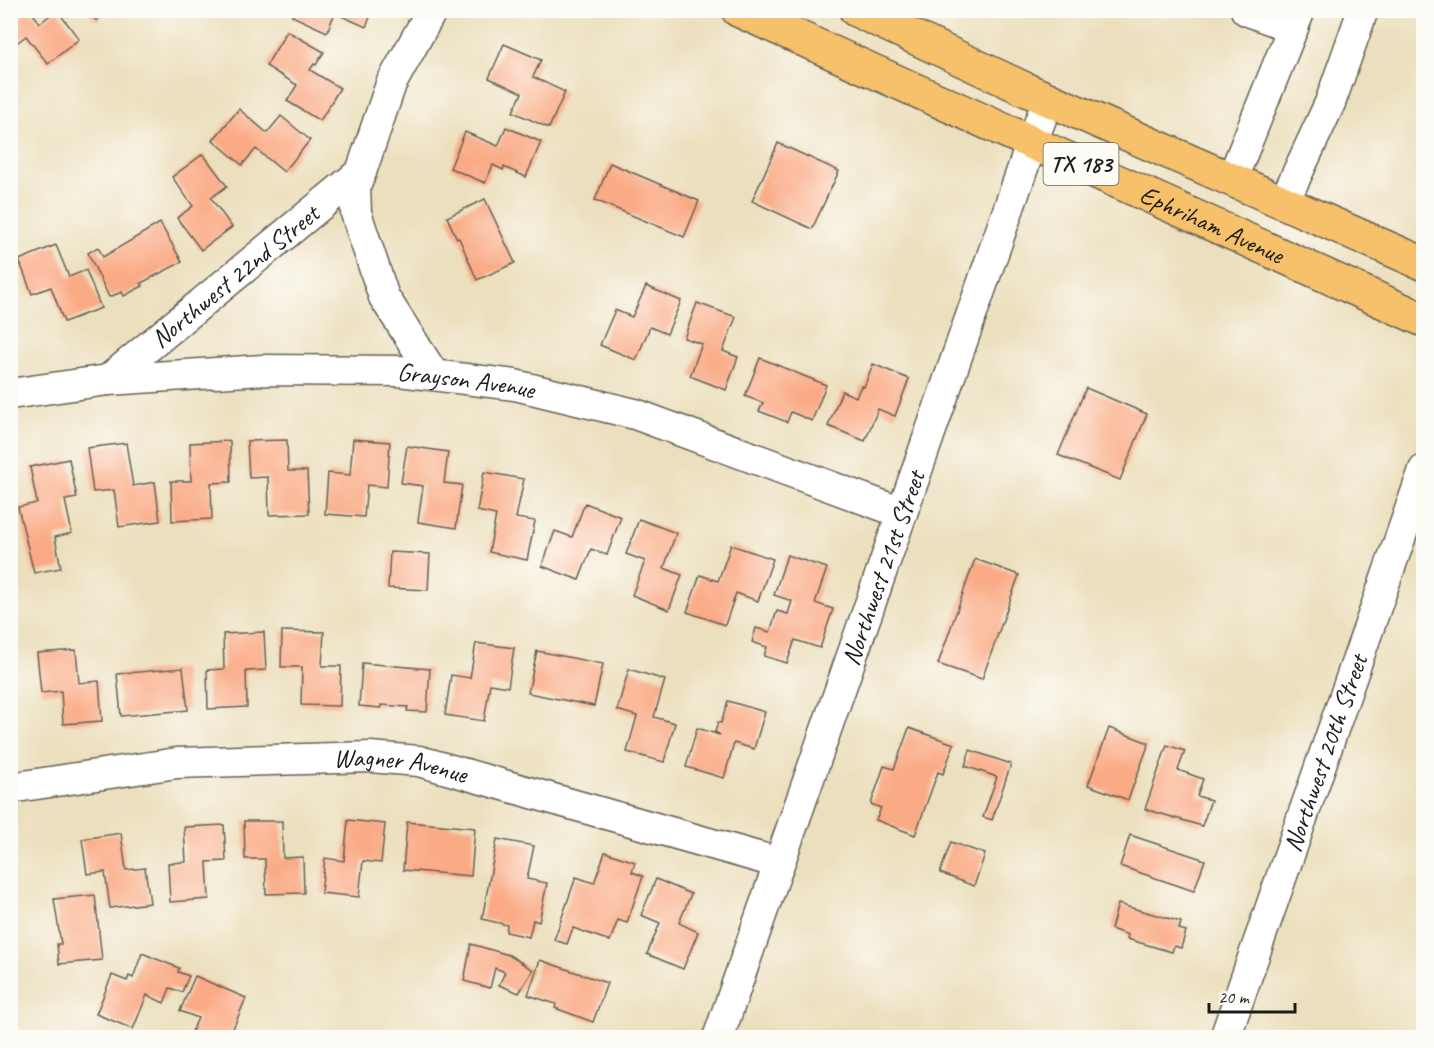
<svg xmlns="http://www.w3.org/2000/svg" width="1434" height="1048" viewBox="0 0 1434 1048" font-family="Caveat,sans-serif">
  <style>
    .building { fill: #faab86 }
    .lines { fill: none; stroke-linecap: round; stroke-linejoin: round }
    .minor-casing { stroke: #656054; stroke-width: 33 }
    .major-casing { stroke: #656054; stroke-width: 36 }
    .minor { stroke: #fff; stroke-width: 30 }
    .major { stroke: #f6c16b; stroke-width: 33 }
    .labels { text-anchor: middle; stroke-width: 6; stroke-linejoin: round; paint-order: stroke }
    .shield { fill: #fdfcf7; stroke: #605f5e; stroke-width: 1.5 }
    .shield-label { font-size: 24px; font-weight: bold; fill: #1c1c1c }
    .street-label { font-size: 26px; fill: #1c1c1c; stroke: #fdfcf7 }
  </style>
  <rect width="100%" height="100%" fill="#fdfcf7"/>
  <filter id="ink" filterUnits="userSpaceOnUse"><feTurbulence type="fractalNoise" baseFrequency=".0167" numOctaves="2"/><feDisplacementMap in="SourceGraphic" scale="12" xChannelSelector="R" yChannelSelector="G"/><feConvolveMatrix kernelMatrix="1 2 1 2 8 2 1 2 1" color-interpolation-filters="sRGB"/></filter>
  <filter id="wash" filterUnits="userSpaceOnUse"><feTurbulence type="fractalNoise" baseFrequency=".008" numOctaves="4" result="noise"/><feDisplacementMap in="SourceGraphic" scale="24" xChannelSelector="R" yChannelSelector="G"/><feGaussianBlur stdDeviation="1.35" result="paint"/><feColorMatrix in="noise" values="0 0 0 0 0 0 0 0 0 0 0 0 0 0 0 0 0 1.4 0 .05"/><feComposite in="paint" operator="in"/></filter>
  <g filter="url(#wash)">
    <rect width="100%" height="100%" fill="#ecdfbd"/>
    <g id="blocks">
      <g class="building">
        <path d="M10,10H30L40,23L57,10L79,39L48,64L26,36L10,48Z"/>
        <path d="M84,10H105L97,21Z"/>
        <path d="M295,10H373L366,27L335,13L327,32L292,16Z"/>
        <path d="M287,31L324,52L316,65L314,64L310,70L340,88L320,121L287,101L297,85L266,66Z"/>
        <path d="M504,44L541,60L533,77L565,92L549,128L513,112L522,93L489,78Z"/>
        <path d="M239,109L267,133L281,116L310,140L284,172L256,149L242,165L213,140Z"/>
        <path d="M506,127L541,142L526,177L504,167L503,170L493,165L485,183L450,168L465,132L498,146Z"/>
        <path d="M778,143L839,171L812,229L752,201Z"/>
        <path d="M203,154L227,186L211,198L232,227L201,250L177,218L193,206L172,177Z"/>
        <path d="M610,163L699,201L684,237L595,200Z"/>
        <path d="M485,199L515,263L477,280L459,238L457,239L447,217Z"/>
        <path d="M160,223L182,262L141,283L143,286L124,296L122,292L109,297L88,253L98,247L103,257Z"/>
        <path d="M56,245L69,277L86,270L101,308L64,322L51,287L32,294L19,260Z"/>
        <path d="M646,286L681,301L667,334L650,327L636,360L600,345L615,310L632,317Z"/>
        <path d="M697,303L736,317L723,351L738,357L726,390L690,376L702,344L684,338Z"/>
        <path d="M760,358L826,385L812,421L791,412L787,422L759,411L763,403L745,396Z"/>
        <path d="M873,364L909,379L895,416L878,409L865,441L828,426L842,391L856,397L861,386L864,387Z"/>
        <path d="M1086,388L1147,414L1120,480L1058,455Z"/>
        <path d="M353,439L390,442L387,487L367,485L364,517L325,514L328,473L350,475Z"/>
        <path d="M287,440L288,471H307L309,514L269,515L268,477L249,478L247,441Z"/>
        <path d="M230,441L231,482L211,483L212,519L172,521L171,481H191L190,443Z"/>
        <path d="M126,443L133,486L155,482L160,521L119,527L114,490L93,492L87,448Z"/>
        <path d="M407,446L448,452L444,483L462,485L456,528L418,522L423,486L401,483Z"/>
        <path d="M69,459L77,498L65,500L72,533L55,537L61,568L34,573L18,507L37,503L30,467Z"/>
        <path d="M484,472L524,479L516,518L535,521L527,560L489,552L496,515L477,511Z"/>
        <path d="M585,503L621,517L607,555L591,549L579,580L542,566L555,531L572,537Z"/>
        <path d="M639,519L676,533L664,568L682,575L669,610L632,595L645,561L626,554Z"/>
        <path d="M731,545L773,559L758,601L736,593L725,625L687,612L700,575L718,581Z"/>
        <path d="M390,552L430,554L428,590L388,588Z"/>
        <path d="M787,555L827,568L815,603L833,609L820,648L795,640L787,663L764,656L767,647L752,642L756,628L770,632L777,611L788,614L792,601L774,595Z"/>
        <path d="M975,559L1019,575L982,679L938,664Z"/>
        <path d="M282,631L324,632L322,666H341L340,706L301,705L302,667H281Z"/>
        <path d="M264,632L266,670L246,671L247,707L208,709L207,670L224,669L223,634Z"/>
        <path d="M476,643L514,648L508,687L490,684L484,721L445,715L451,675L470,678Z"/>
        <path d="M76,650L79,683L99,681L102,721L63,724L61,691L41,693L37,653Z"/>
        <path d="M537,651L603,664L594,706L528,693Z"/>
        <path d="M362,663L430,669L427,712L407,711L408,707L381,705V708L359,706Z"/>
        <path d="M183,668L188,710L121,716L117,674Z"/>
        <path d="M629,669L665,680L654,717L675,723L664,762L627,752L637,716L617,710Z"/>
        <path d="M728,701L765,712L754,749L734,743L724,778L686,767L697,728L720,735L715,732L718,722L721,723Z"/>
        <path d="M909,728L954,744L943,774L938,772L915,835L876,820L881,808L871,804L884,766L894,769Z"/>
        <path d="M1109,728L1149,743L1128,800L1088,785Z"/>
        <path d="M1167,745L1185,751L1178,770L1203,779L1197,796L1211,800L1202,826L1145,809Z"/>
        <path d="M970,750L1011,764L992,820L983,817L997,777L965,766Z"/>
        <path d="M348,820L385,824L381,863L363,861L359,897L321,893L325,858L344,861Z"/>
        <path d="M244,821H282L283,858L303,857L304,893L266,894L265,859H245Z"/>
        <path d="M407,822L475,828L471,876L403,870Z"/>
        <path d="M224,825L226,861L207,862L209,899L170,902L168,863L186,862L184,827Z"/>
        <path d="M121,833L126,870L145,868L150,903L110,908L105,872L87,874L82,839Z"/>
        <path d="M1130,835L1205,860L1194,891L1120,866Z"/>
        <path d="M497,839L534,846L527,879L547,883L539,922L533,920L529,937L506,932L507,925L482,919Z"/>
        <path d="M951,842L985,854L974,886L940,873Z"/>
        <path d="M605,852L635,862L632,872L643,876L627,923L618,920L610,941L573,928L567,944L554,940L576,877L594,883Z"/>
        <path d="M656,879L691,894L679,923L698,932L683,969L647,954L660,923L641,915Z"/>
        <path d="M95,895L102,960L59,964L57,944H61L54,899Z"/>
        <path d="M1118,904L1181,922L1179,929L1186,931L1181,948L1174,946L1172,952L1127,939L1128,935L1111,929Z"/>
        <path d="M471,944L509,955L533,970L519,993L499,985L505,972L495,968L490,988L464,981Z"/>
        <path d="M142,953L179,968L178,972L189,976L182,992L170,988L164,1003L147,995L133,1029L96,1014L112,975L127,981L129,976L133,978Z"/>
        <path d="M540,960L607,983L593,1022L555,1008L556,1004L528,995Z"/>
        <path d="M195,976L246,998L229,1038H189L198,1018L180,1011Z"/>
      </g>
    </g>
  </g>
  <g filter="url(#ink)">
    <use href="#blocks" fill-opacity="0" stroke="#656054" stroke-width="1.5"/>
    <g class="lines">
      <g class="minor-casing">
        <g id="minor">
          <path d="M1246,10L1293,28"/>
          <path d="M361,172L355,187L356,213L384,297L434,375"/>
          <path d="M1232,179L1300,10"/>
          <path d="M1284,202L1330,103L1363,10"/>
          <path id="s1" d="M108,380L361,172L391,84L432,10"/>
          <path id="s2" d="M10,394L108,380L263,370L399,371L515,385L635,414L902,513"/>
          <path id="s3" d="M10,788L177,763L370,757L419,761L779,863"/>
          <path id="s4" d="M718,1038L1032,142L1049,98"/>
          <path id="s5" d="M1225,1038L1424,470"/>
        </g>
      </g>
      <g class="major-casing">
        <g id="major">
          <path id="s6" d="M738,10L1424,320"/>
          <path d="M856,10L1027,90L1424,264"/>
        </g>
      </g>
      <use href="#minor" class="minor"/>
      <use href="#major" class="major"/>
    </g>
  </g>
  <g class="labels">
    <rect class="shield" x="1043.5" y="143" width="75" height="42" rx="4.5"/>
    <g class="shield-label">
      <text x="1081" y="172">TX 183</text>
    </g>
    <g class="street-label">
      <text dy="9" stroke="none"><textPath href="#s6" startOffset="520">Ephriham Avenue</textPath></text>
      <text dy="9" stroke="none"><textPath href="#s1" startOffset="164">Northwest 22nd Street</textPath></text>
      <text dy="9" stroke="none"><textPath href="#s2" startOffset="458">Grayson Avenue</textPath></text>
      <text dy="9" stroke="none"><textPath href="#s4" startOffset="498">Northwest 21st Street</textPath></text>
      <text dy="9" stroke="none"><textPath href="#s5" startOffset="302">Northwest 20th Street</textPath></text>
      <text dy="9" stroke="none"><textPath href="#s3" startOffset="393">Wagner Avenue</textPath></text>
    </g>
  </g>
  <rect width="1434" height="1048" fill="none" stroke="#fdfcf7" stroke-width="36"/>
  <path d="M1209 1003v9h86v-9" fill="none" stroke="#1c1c1c" stroke-width="3"/>
  <text x="1218" y="1003" font-size="18" fill="#1c1c1c" stroke="#fdfcf7" stroke-width="4.5" paint-order="stroke">20 m</text>
</svg>
